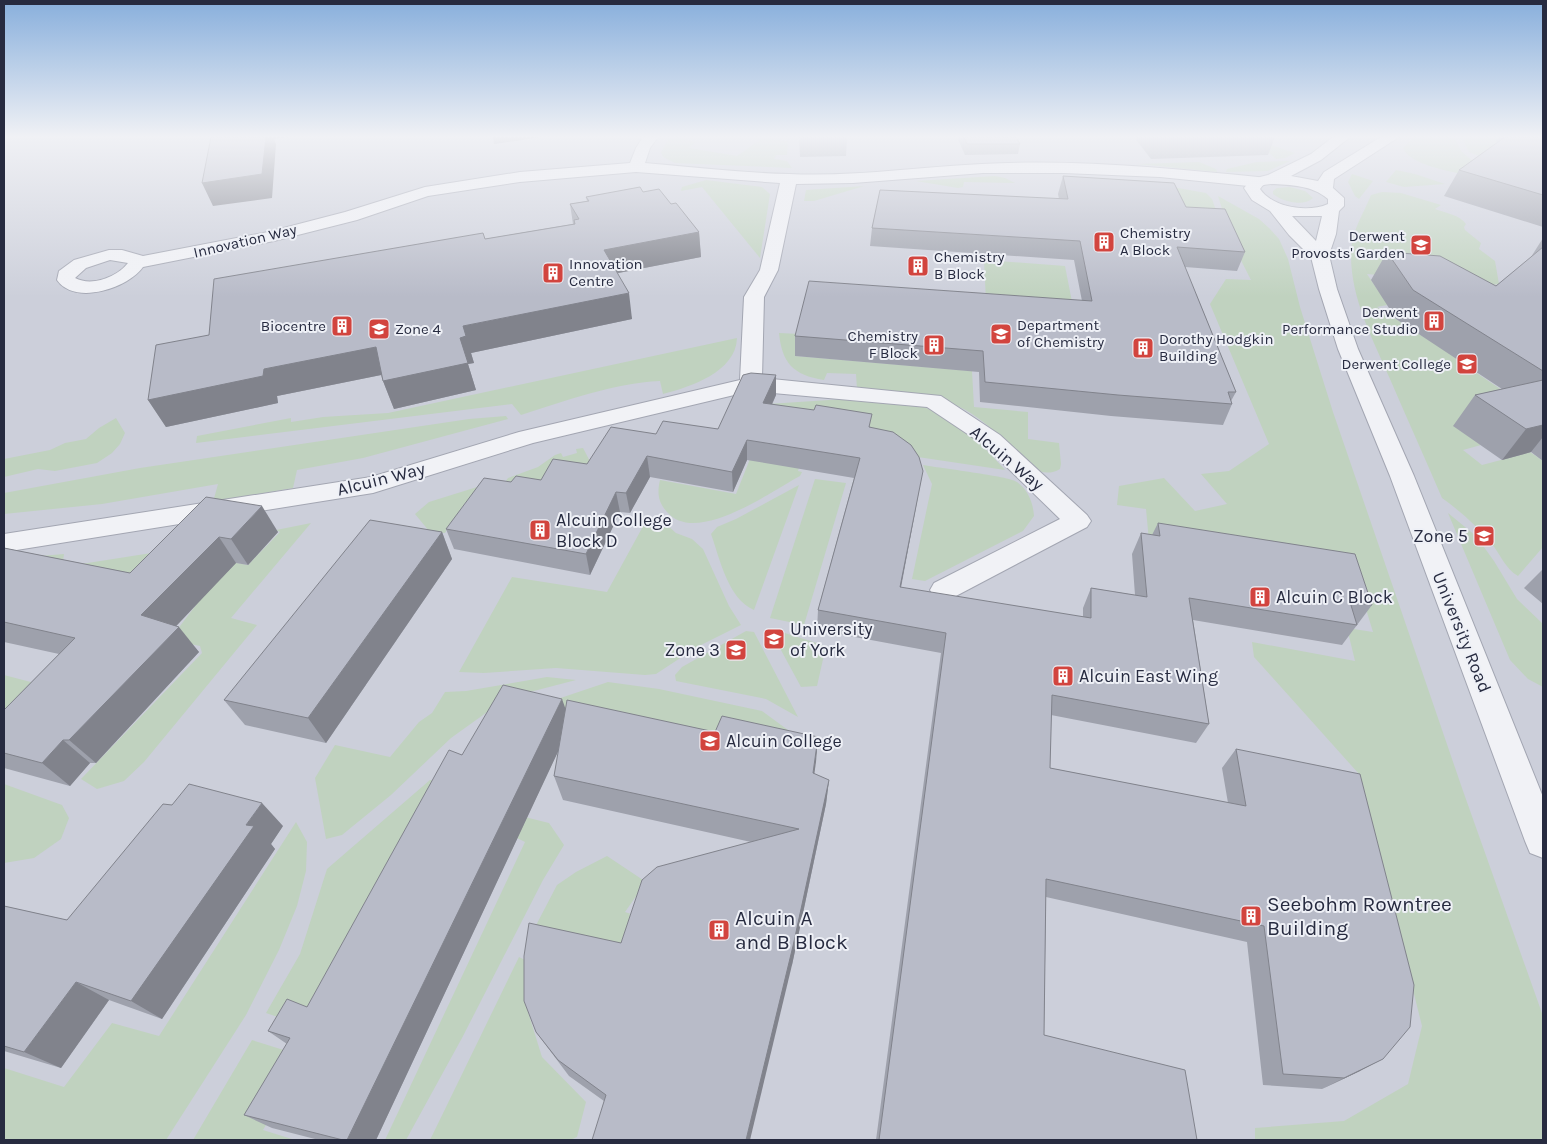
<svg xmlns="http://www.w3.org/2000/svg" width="1547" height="1144" viewBox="0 0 1547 1144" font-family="Karla,sans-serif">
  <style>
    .built { fill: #cccfda }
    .green { fill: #c0d2bf }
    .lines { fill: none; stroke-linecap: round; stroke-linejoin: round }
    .minor-casing { stroke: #a3a6b2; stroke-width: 2 }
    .tertiary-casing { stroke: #a3a6b2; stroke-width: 2 }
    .minor { fill: #f1f2f6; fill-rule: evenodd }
    .tertiary { fill: #f1f2f6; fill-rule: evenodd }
    .wall { fill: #9ea1ac }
    .shaded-wall { fill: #81838c }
    .building { fill: #b8bbc8; stroke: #81838c }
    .labels { text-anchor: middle; stroke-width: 4; stroke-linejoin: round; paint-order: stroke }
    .far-poi-label { font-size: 15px; fill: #272b40; stroke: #eef0f6; text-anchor: start }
    .far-street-label { font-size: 15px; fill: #272b40; stroke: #eef0f6 }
    .street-label { font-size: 18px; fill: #272b40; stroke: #eef0f6 }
    .poi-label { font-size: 18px; fill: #272b40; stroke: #eef0f6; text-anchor: start }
    .near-poi-label { font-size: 21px; fill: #272b40; stroke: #eef0f6; text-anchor: start }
  </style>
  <rect width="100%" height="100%" fill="#dee0e8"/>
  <rect class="built" x="4" y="137" width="1539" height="1003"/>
  <g class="green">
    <path d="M670,137H684L682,139L695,142L689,148L737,156L761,139L788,141L787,155H776L774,159L787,161L792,168L675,163L663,157L661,152Z"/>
    <path d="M1414,137H1455L1461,151L1476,164L1466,175C1450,171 1410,165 1403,148Z"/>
    <path d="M1467,137H1504L1510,145L1487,159L1469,152L1463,139Z"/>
    <path d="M1271,145L1295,153L1285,158L1276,159L1262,147Z"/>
    <path d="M1290,161L1268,171L1226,172L1227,169L1257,162Z"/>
    <path d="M1199,162L1216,169L1217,172L1137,164Z"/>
    <path d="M1396,170L1415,174L1445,184L1404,187L1386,182Z"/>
    <path d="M1352,174L1373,181L1359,199L1355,196L1348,182Z"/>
    <path d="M995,176L1005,178L1015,183L964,182L963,187L958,188L916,181Z"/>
    <path d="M706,180L762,187L770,194L760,258L702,187L681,191L682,187Z"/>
    <path d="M1161,185L1206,193L1212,199L1217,213L1182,215Z"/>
    <path d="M864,186L814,201H804L806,190Z"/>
    <path d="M1290,187L1305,191L1313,198C1303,207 1283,202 1273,194V191L1277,188Z"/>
    <path d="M1382,192L1401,193L1441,205L1435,209C1446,213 1460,215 1466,224L1464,227L1465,230L1481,243L1479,249L1495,261L1499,284L1491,285L1367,274L1377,289L1397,303L1377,307L1430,341L1523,361L1475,372L1517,400L1454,426L1481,445L1463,450L1482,465L1520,455L1504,434L1543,461V547L1518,576C1505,569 1500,553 1491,543C1477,526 1460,511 1442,498C1425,458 1407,419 1390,379C1373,339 1350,298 1351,252C1352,230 1363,215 1371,195Z"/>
    <path d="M1218,196L1259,219L1269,228L1279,239L1288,259L1300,307L1333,412L1462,788L1543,1016V1140H1255V1128L1344,1121L1408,1084L1422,1026L1359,774L1254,657L1252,642L1355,661L1347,628L1373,632L1355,573L1149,541L1146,509L1117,505L1119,486L1164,478L1195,511L1227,504L1201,474L1229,471L1269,444L1210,304L1226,279L1251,280L1221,221L1224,215Z"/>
    <path d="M984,260L1065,266L1073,307L986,301Z"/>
    <path d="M779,333L800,334L795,356L972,371L974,407L1028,412V439L1059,443L1061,464L1060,469C1050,475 1040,473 1031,467C1015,455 1002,438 987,425C948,392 906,391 857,389L856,374L827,373L824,380C793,375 782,363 779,333Z"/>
    <path d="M737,338C736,372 690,387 663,394L660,381C613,383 566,401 521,415L512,404L196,443L197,436L291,418V422L323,417L388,413Z"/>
    <path d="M844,399C863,400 883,399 902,402C946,408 977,438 1005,470L911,456L768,404Z"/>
    <path d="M506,416L508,419L363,458L297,470L293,488L213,502L218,484L102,504L4,514V493L140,468L469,419Z"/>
    <path d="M116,418L125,433L120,444L112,453L97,463L55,471L38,469L4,477V459L50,450L65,443L86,439L99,428Z"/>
    <path d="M583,448L593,467L544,497L499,490L508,478L538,467L555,455L561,453L563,457L577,453L576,449Z"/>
    <path d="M750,459L800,465L798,471L802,472L800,476C770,492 696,546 667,512C658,502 657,493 660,480L736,494Z"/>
    <path d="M923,465C938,468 1009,476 1017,482C1028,490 1033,502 1034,516L1023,531L925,581L912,579L932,484Z"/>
    <path d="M815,479L846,483L804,625L770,618Z"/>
    <path d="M493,482L465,503L445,533L437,532L434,537L415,514L429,502Z"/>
    <path d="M799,485L754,610C728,599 720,559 711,534L717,527L736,519Z"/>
    <path d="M1448,513L1476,536L1494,561L1517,599L1543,624V687L1528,679L1510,660Z"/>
    <path d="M659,518L676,533L692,539L703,549L729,606L741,625L697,647L656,674L645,675L556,668L484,673L459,672L512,577L607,592L647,519Z"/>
    <path d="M311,523L231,618L257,625L144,762L124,781L97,789L81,779L202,653L200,646L176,641L177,630L196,605L4,568V559L64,554L62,567L196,546L191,555L248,565L280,532L276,530Z"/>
    <path d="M769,628L826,646L817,686L801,687Z"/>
    <path d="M746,631L754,632L798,717L766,699L676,681L675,675L682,667Z"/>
    <path d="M4,675L46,686L4,745Z"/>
    <path d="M547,677L576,680L530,692L497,705L451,738L391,795L342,835L326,839L315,778L335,745L390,757L419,722L432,713L445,692L466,691Z"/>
    <path d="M608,682L659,689L762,711L803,741L768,749L522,711Z"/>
    <path d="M430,780L446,782L301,1025L266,1013L300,954L327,869Z"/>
    <path d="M4,784L62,805L69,818L61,839L34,858L4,863Z"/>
    <path d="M521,816L549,823L564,845L543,880L462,1038L406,1140H385L525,842L513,836Z"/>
    <path d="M296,822L307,842L306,871L297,906L279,950L246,1015L166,1140H4V1068L64,1087L112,1023L159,1036Z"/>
    <path d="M607,856L646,882L625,912L640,917L624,956L532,933L557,885L576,872Z"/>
    <path d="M519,957L529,962L528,1012L542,1057L586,1102L577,1137L570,1140H430Z"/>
    <path d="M252,1040L306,1057L263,1130L295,1140H193Z"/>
  </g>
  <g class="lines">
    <g class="minor-casing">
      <path id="minor" d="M643,137H658L650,148L645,163C693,167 741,173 789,174C853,177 917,167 982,164C1074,159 1167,168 1258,177L1264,179L1266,182L1264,185L1258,187L1160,177L1064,173H983L853,183L796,184L778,270L764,297L762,378L941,396L1000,435L1087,515L1091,521L1087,527L954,597L944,600L934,597L930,590L934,583L1060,519L984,445L927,407L751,391L533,443L373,493L4,552V534L371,477L519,432L740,380L744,297L760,270L780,183L636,172L520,182L428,196L357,220L274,241L143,267C128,288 75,306 57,280L59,271L74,260L109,250H122L143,256L268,232L345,212L425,187L520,172L630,163L636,148ZM110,260L128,263C117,277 92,287 75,278L86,268Z"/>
    </g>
    <g class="tertiary-casing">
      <path id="tertiary" d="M1333,137H1350L1321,160L1291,176L1318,181L1324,172L1381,137H1399L1334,179L1333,188L1344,198V206L1339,211L1336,234L1329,255L1337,289L1358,349L1414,476L1543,797V858L1530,853L1525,841L1390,476L1338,349L1319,289L1311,257L1289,235L1270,211L1252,200L1244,188L1252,179L1268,175L1311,154ZM1271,184C1291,185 1312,185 1328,199V204C1308,213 1273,208 1260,189L1263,185ZM1292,216H1322L1316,241Z"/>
    </g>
    <use href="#minor" class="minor"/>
    <use href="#tertiary" class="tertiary"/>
  </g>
  <g class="wall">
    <path d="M799,137H847L846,156L800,157Z"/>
    <path d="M957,137H1016L1020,144L1018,154L965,155Z"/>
    <path d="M1134,137H1275L1268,155L1151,159Z"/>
    <path d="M1499,137H1543V227L1444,196L1459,170L1496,143L1497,142L1496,141Z"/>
    <path d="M1063,176L1186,207L1245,252L1237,271L1185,267L1236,392L1231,401L1232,404L1223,425L1111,416L980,402L979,372L795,356V336L1082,301L1074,260L870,246L872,228L1059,199L1058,194Z"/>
    <path d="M643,192L671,204L699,232L701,257L618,273L632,319L471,353L474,363L468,364L476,390L394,409L383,381L381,375L277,396L278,403L166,427L148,400L209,335L485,239L573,224L570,204L587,201L586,197Z"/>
    <path d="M1543,238V461L1531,452L1502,460L1453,426L1475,395L1502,389L1396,319L1371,280L1387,252L1496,286L1531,257Z"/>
    <path d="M776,375V395L772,405L871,427L919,491L901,588L1083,617V608L1091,588L1135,595L1132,554L1141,533L1152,535L1158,523L1372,605L1342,645L1193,620L1209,724L1196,743L1051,715L1050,768L1228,803L1222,768L1236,749L1360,1071L1322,1089L1263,1085L1247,942L1046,897L1044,1035L1197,1140H876L941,653L817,630L818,610L854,478L747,460L733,492L650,477L630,513L620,512L590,575L454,549L446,529L511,482L541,480L587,464L656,434L718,429Z"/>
    <path d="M206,497L278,532L248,565L236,563L175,626L199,652L96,763H90L70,786L4,768V710L59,654L4,642V548L130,573Z"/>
    <path d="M442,532L452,559L326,743L245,725L224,700Z"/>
    <path d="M1543,569V604L1524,588Z"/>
    <path d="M566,709L715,732L818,737L814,774L829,780L826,804L792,965L604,1101L569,1076L536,1032L621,943L751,842L563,800L554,776L559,749L376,1140H319L272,1128L244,1115L287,1044L268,1031L307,1007L462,755Z"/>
    <path d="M283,826L271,844L275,849L162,1019L109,1000L61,1068L4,1051V906L67,920Z"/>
  </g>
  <g class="shaded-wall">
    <path d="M254,137H290L274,139L276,144L272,198L213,206L202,183Z"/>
    <path d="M493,137H542L494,144Z"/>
    <path d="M699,232L701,257L608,275L604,250Z"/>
    <path d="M629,293L632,319L471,353L474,363L468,364L476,390L394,409L383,381L460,338L463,326Z"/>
    <path d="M376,347L386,374L277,396L278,403L166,427L148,400L264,369Z"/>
    <path d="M776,375V395L763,423V403Z"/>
    <path d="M1543,425V437L1531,452L1502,460L1526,429Z"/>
    <path d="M747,440V460L733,492L732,472Z"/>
    <path d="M647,456L650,477L630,513L626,493Z"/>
    <path d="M923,471L919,491L897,607L900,587Z"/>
    <path d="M616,492L620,512L590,575L586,554Z"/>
    <path d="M262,506L278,532L248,565L231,539Z"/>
    <path d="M442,532L452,559L326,743L308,718Z"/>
    <path d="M219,537L236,563L163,640L141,615Z"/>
    <path d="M179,627L199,652L96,763L69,740Z"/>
    <path d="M562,699L571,724L376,1140H347Z"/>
    <path d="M818,737L816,762L811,797L813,773Z"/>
    <path d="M63,740L90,763L70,786L42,763Z"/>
    <path d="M829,780L826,804L792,965L750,1140H746Z"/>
    <path d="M262,803L283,826L271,844L275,849L162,1019L131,1001L246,825Z"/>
    <path d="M76,982L109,1000L61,1068L24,1052Z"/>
    <path d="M1383,1059L1360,1071L1322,1089L1344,1078Z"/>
  </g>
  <g class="building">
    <path d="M211,137H266L262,174L202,183Z"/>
    <path d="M964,137H1016L1020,144H967Z"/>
    <path d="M1505,137H1543V195L1459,170Z"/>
    <path d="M1063,176L1174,183L1186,207L1225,209L1245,252L1177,247L1236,392H1228L1232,404L1118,395L985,382L983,351L795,336L809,281L1092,301L1080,241L872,228L880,190L1068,199Z"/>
    <path d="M640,187L643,192L659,189L671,204L676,203L699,232L604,250L629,293L463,326L466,336L460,338L468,363L383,381L376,347L264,369L263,376L148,400L156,345L209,335L214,279L483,233L485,239L575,224L574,220L579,219L570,204L589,201L586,197Z"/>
    <path d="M1543,247V371L1413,290L1387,252L1440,256L1496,286Z"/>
    <path d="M751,373L776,375L763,403L814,410L816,405L872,414L869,427L893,432L911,445L919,457L923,471L900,587L1091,618V588L1147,597L1141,533L1160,536L1158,523L1355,554L1372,605L1350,602L1357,625L1189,598L1209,724L1052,695L1050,768L1246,806L1236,749L1360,774L1414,985L1410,1027L1383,1059L1344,1078L1283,1074L1264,926L1046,879L1044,1035L1185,1070L1197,1140H879L946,633L818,610L860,458L747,440L732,472L647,456L626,493L616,492L586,554L446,529L484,478L511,482L516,476L541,480L553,459L587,464L611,427L656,434L663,421L718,429L743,375Z"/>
    <path d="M1543,380V425L1526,429L1475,395Z"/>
    <path d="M206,497L262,506L231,539L219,537L141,615L179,627L69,740H63L42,763L4,753V710L75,638L4,622V548L130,573Z"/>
    <path d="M370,520L442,532L308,718L224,700Z"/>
    <path d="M503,685L562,699L347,1140H343L244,1115L290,1038L268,1031L287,999L307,1007L449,750L462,755Z"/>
    <path d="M567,700L715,732L722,716L818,737L813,773L829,780L793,946L746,1140H592L606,1095L558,1060L536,1032L524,1001V956L529,923L621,943L642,880L657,867L799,829L554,776Z"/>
    <path d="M189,784L262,803L246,825L254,826L131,1001L76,982L24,1052L4,1046V906L67,920L163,804L172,805Z"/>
  </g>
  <linearGradient id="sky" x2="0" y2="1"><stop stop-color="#88afdc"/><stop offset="0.46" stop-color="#f0f1f5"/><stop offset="1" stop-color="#f0f1f5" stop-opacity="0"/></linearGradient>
  <rect width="1547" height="297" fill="url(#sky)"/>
  <defs>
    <g id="building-square" transform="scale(1.125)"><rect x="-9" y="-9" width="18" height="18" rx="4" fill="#d2443e" stroke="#eef0f6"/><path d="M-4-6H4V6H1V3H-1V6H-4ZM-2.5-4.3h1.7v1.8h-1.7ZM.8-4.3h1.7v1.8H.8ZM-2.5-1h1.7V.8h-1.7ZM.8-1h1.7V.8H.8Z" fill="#fff"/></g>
    <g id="university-square" transform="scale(1.125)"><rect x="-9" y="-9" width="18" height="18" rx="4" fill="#d2443e" stroke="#eef0f6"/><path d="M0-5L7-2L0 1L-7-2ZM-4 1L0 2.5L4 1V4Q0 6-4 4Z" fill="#fff"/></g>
  </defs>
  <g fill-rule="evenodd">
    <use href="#building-square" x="1104" y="242"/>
    <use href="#university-square" x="1421" y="245"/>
    <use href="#building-square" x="918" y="266"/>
    <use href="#building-square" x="553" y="273"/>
    <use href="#building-square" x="1434" y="321"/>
    <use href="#building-square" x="342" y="326"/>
    <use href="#university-square" x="379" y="329"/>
    <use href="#university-square" x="1001" y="334"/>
    <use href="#building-square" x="934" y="345"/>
    <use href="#building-square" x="1143" y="348"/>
    <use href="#university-square" x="1467" y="364"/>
    <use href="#building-square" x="540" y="530"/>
    <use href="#university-square" x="1484" y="536"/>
    <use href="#building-square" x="1260" y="597"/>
    <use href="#university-square" x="774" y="639"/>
    <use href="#university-square" x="736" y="650"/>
    <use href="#building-square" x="1063" y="676"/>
    <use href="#university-square" x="710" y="741"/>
    <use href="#building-square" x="1251" y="916"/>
    <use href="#building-square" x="719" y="930"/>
  </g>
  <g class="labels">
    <g class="far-poi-label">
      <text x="1120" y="238">Chemistry<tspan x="1120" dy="17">A Block</tspan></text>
      <text x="1405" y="241" text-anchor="end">Derwent<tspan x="1405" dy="17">Provosts' Garden</tspan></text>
      <text x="934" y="262">Chemistry<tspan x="934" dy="17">B Block</tspan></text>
      <text x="569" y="269">Innovation<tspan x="569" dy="17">Centre</tspan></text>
      <text x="1418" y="317" text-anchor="end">Derwent<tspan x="1418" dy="17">Performance Studio</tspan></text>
      <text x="1017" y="330">Department<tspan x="1017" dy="17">of Chemistry</tspan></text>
      <text x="326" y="331" text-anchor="end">Biocentre</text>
      <text x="395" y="334">Zone 4</text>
      <text x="918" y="341" text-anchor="end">Chemistry<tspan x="918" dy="17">F Block</tspan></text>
      <text x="1159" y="344">Dorothy Hodgkin<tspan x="1159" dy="17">Building</tspan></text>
      <text x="1451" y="369" text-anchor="end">Derwent College</text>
    </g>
    <g class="far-street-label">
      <text transform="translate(245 241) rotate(-13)" y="5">Innovation Way</text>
    </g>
    <g class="street-label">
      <text transform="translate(1007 458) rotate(40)" y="6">Alcuin Way</text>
      <text transform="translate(381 479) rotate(-14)" y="6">Alcuin Way</text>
      <text transform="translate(1462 632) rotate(68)" y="6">University Road</text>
    </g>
    <g class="poi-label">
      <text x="556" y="526">Alcuin College<tspan x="556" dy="21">Block D</tspan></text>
      <text x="1468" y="542" text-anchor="end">Zone 5</text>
      <text x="1276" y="603">Alcuin C Block</text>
      <text x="790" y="635">University<tspan x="790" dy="21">of York</tspan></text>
      <text x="720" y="656" text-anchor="end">Zone 3</text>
      <text x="1079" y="682">Alcuin East Wing</text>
      <text x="726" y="747">Alcuin College</text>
    </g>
    <g class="near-poi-label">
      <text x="1267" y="911">Seebohm Rowntree<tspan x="1267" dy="24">Building</tspan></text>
      <text x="735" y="925">Alcuin A<tspan x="735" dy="24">and B Block</tspan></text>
    </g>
  </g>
  <rect width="1547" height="1144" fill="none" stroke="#272b40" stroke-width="10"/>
</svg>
